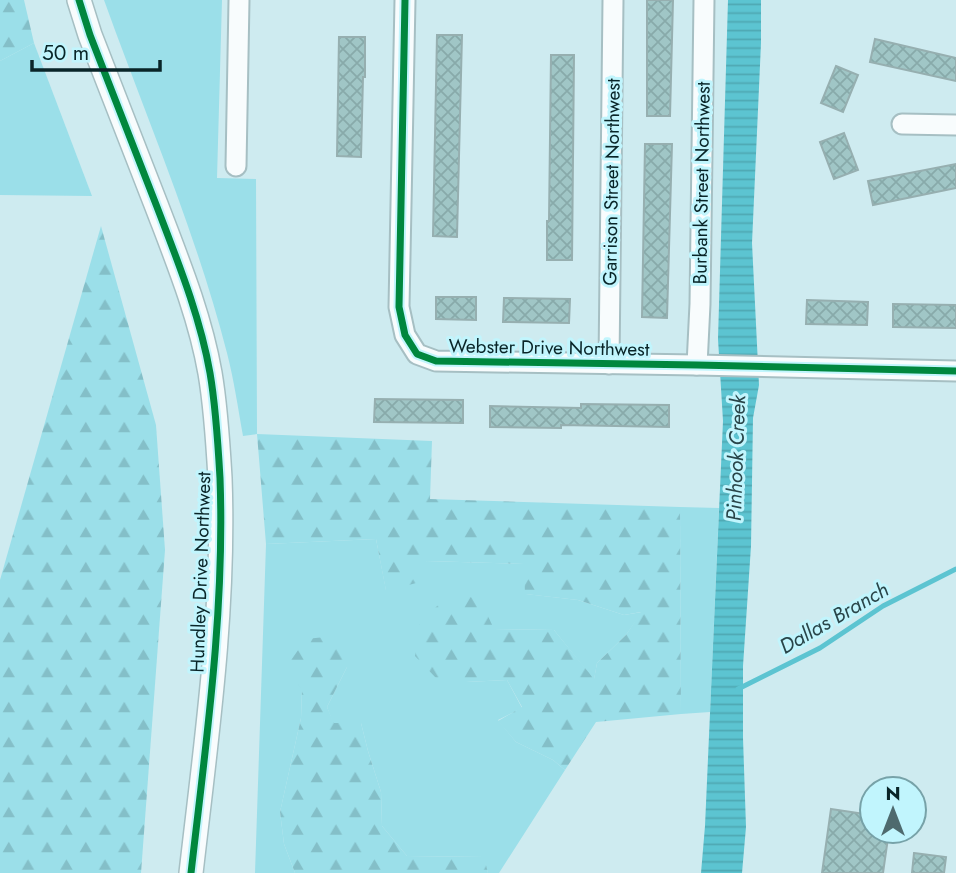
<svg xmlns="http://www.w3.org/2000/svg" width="956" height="873" viewBox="0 0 956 873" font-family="Jost,sans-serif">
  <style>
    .green { fill: #9bdfe9 }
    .forest { fill: url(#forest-firs) }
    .water { fill: url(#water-rules) }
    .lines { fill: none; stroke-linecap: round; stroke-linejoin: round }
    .stream { stroke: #5cc4d1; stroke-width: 5 }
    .building { fill: url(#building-cross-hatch); stroke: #96afb0; stroke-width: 2 }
    .minor-casing { stroke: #a6bfc3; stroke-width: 23 }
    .tertiary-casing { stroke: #a6bfc3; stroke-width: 26 }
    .minor { stroke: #f8fcfd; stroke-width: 19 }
    .tertiary { stroke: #f8fcfd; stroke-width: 23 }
    .cycleway-casing { stroke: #c1f5fd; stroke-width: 11 }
    .cycleway { stroke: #00873e; stroke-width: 7 }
    .labels { text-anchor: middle; stroke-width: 6; stroke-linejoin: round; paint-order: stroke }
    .street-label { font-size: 19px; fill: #092528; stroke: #c1f5fd }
    .water-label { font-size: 21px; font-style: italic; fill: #294549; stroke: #c1f5fd }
  </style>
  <defs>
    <pattern id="forest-firs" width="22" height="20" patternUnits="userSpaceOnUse" patternTransform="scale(1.75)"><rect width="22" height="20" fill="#9bdfe9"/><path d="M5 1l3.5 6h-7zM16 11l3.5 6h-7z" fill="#84bfc8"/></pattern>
    <pattern id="water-rules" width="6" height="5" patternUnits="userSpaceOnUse" patternTransform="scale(1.75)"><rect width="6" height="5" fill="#5cc4d1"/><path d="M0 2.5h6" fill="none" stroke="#4fa8b3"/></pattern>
    <pattern id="building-cross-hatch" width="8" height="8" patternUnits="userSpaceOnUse" patternTransform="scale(1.75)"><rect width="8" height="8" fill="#a0c6c6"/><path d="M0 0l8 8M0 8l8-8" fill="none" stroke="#8aa"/></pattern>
  </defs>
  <rect width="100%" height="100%" fill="#ceebf0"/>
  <g class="green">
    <path d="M104,0H222L217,178L256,179L257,434L243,436C238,408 234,380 227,353C196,232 146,117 104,0Z"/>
    <path d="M34,43L92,196L0,195V61Z"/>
    <path d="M680,507L719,508L710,712L681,714Z"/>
    <path d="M376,539L386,590L427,561L525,564L526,594L578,600L624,615L642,612L626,635L597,663L594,680L554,630L494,629L466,682L507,680L522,708L498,720L516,742L553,760L565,770L499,873H488L483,857L407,856L382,826L381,792L368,751L361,723H333L327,707L347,667L302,690L301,718L280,812L284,844L295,873H255L266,544Z"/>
  </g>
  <g class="forest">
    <path d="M0,0H24L34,43L0,61Z"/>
    <path d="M101,226L156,425L165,550L141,873H0V580Z"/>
    <path d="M257,434L432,441L430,499L680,507L681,714L596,722L565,770L553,760L516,742L498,721L522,707L507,680L466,682L436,678L415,656L420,621L452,593L480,599L494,629L554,630L594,679L597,663L626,635L641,612L624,615L578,600L525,594L524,564L427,561L420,582L386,591L376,539L266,544Z"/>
    <path d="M344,635L347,667L327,707L334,723H361L368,751L381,792L382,826L407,856L484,857L488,873H295L284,844L280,812L301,718L302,690L286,667L306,639Z"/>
  </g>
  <path class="water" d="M728,0H761V43L752,243L759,385L753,418L751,546L743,666V738L746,827L742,873H701L705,826L723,421L718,339Z"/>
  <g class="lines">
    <path class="stream" d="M738,689L820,648L883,606L956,569"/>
  </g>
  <g class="building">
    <path d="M647,0H673L670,116H647Z"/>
    <path d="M437,35H462L457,237L433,236Z"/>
    <path d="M339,37H365V77H363L361,157L337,156Z"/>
    <path d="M875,39L956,58V81L870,62Z"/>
    <path d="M551,55H574L572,260H547V221H549Z"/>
    <path d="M836,66L858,75L843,112L821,103Z"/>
    <path d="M844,133L858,170L834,179L820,142Z"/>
    <path d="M645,144H672L667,318L642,317Z"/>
    <path d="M956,164V188L873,205L868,181Z"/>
    <path d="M436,297H476V320L436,319Z"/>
    <path d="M504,298L570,299L569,323L503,322Z"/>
    <path d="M807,300L868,302L867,325L806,324Z"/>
    <path d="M893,304L956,305V328L893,327Z"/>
    <path d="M375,399L463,400V423L374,422Z"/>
    <path d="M581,404L669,405V427L561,425V428L490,427V406L581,408Z"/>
    <path d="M831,809L872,815V831H889L883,873H822Z"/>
    <path d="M914,853L946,857L944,873H912Z"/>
  </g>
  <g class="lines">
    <g class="minor-casing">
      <g id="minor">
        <path d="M405,0L399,307L405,335L417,354L436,361L697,365L956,371"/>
        <path d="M902,124L956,125"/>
        <path d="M236,166L239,0"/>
        <path d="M609,364L613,0"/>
        <path d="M697,365L700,304L704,0"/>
      </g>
    </g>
    <g class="tertiary-casing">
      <path id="tertiary" d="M79,0L90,35C112,92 135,150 157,207C178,262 200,316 210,373C216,408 218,443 220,478C225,611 206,742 191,873"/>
    </g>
    <use href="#minor" class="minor"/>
    <use href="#tertiary" class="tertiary"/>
    <g class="cycleway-casing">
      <g id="cycleway">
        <path d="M79,0L90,35C112,92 135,150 157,207C178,262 200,316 210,373C216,408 218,443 220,478C225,611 206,742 191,873"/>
        <path d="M405,0L399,307L405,335L417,354L436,361L697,365L956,371"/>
      </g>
    </g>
    <use href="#cycleway" class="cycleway"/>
  </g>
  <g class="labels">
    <g class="street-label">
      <text transform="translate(611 182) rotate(-89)" y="7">Garrison Street Northwest</text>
      <text transform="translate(701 183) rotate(-89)" y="7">Burbank Street Northwest</text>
      <text transform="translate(549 347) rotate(1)" y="7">Webster Drive Northwest</text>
      <text transform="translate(200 572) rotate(-88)" y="7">Hundley Drive Northwest</text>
    </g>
    <g class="water-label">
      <text transform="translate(736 458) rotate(-88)" y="7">Pinhook Creek</text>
      <text transform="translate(834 618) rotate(-30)" y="7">Dallas Branch</text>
    </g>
  </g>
  <g transform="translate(893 810)"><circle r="33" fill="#c1f5fd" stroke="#77a2a8" stroke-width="2"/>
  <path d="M0-5L12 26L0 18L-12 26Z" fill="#4e6a6e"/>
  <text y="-10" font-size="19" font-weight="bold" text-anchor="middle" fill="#092528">N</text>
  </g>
  <path d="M32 60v10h128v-10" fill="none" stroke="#092528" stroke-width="3.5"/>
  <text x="42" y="60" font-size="21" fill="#092528" stroke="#c1f5fd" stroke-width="5" paint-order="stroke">50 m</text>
</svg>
